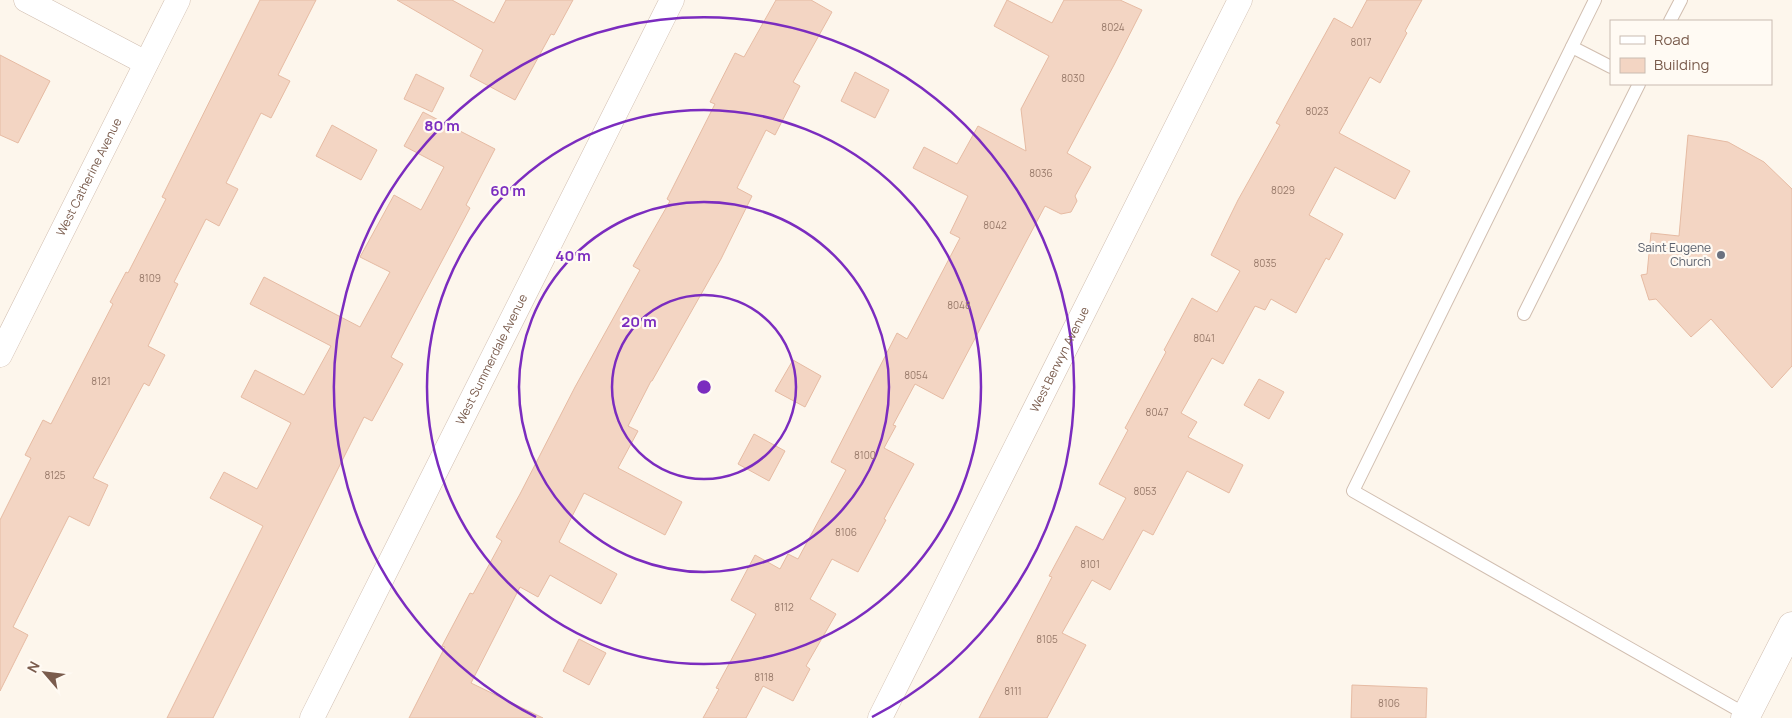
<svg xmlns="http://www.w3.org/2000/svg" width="1792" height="718" viewBox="0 0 1792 718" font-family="Manrope,sans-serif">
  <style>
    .building { fill: #f3d5c3; stroke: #e6bba3 }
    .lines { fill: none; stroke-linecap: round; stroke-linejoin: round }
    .service-casing { stroke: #d1beb0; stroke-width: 14 }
    .minor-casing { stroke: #d1beb0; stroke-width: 25 }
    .tertiary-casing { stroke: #d1beb0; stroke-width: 29 }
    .service { stroke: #fff; stroke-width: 12 }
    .minor { stroke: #fff; stroke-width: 24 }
    .tertiary { stroke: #fff; stroke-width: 28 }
    .ring { fill: none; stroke: #7b2cbf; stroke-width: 2.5 }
    .worship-dot { fill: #6b7280; stroke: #fffaf3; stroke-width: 2 }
    .labels { text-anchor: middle; stroke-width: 4.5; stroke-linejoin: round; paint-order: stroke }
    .number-label { font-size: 10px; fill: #987a6a }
    .street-label { font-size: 12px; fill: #7a5c4d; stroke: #fffaf3 }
    .worship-label { font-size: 12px; fill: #5b616d; stroke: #fffaf3; text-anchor: end }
    .centre { fill: #7b2cbf; stroke: #fffaf3; stroke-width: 2.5 }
    .ring-label { font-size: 15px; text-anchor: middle; font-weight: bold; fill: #7b2cbf; stroke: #fffaf3; stroke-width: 4.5; stroke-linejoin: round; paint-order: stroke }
  </style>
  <rect width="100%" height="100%" fill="#fdf6ec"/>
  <g class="building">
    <path d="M260,0H316L278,75L290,81L271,118L261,113L226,183L238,189L219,226L206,219L174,282L178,284L148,346L165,355L149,386L144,383L93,478L108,485L89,526L69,516L13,627L28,635L0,691V520L31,458L25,455L43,420L51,424L113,304L110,302L126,272L128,273L166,199L162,197Z"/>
    <path d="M397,0H452L494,23L506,0H573L554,35L551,34L515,100L470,76L483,50Z"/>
    <path d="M776,0H811L832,12L793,82L800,86L775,135L766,130L737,188L752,196L721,259L652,381H651L628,426L638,431L618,468L682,502L665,535L584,493L559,542L617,574L601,604L550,575L538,597L520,587L471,683L543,718H409L445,647L442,646L470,593L473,594L502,541L496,537L520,494L575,387L640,270L633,266L670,201L667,199L715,104L710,102L735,53L744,57Z"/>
    <path d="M1007,0L1052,23L1064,0H1120L1142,10L1114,65L1067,153L1091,167L1075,196L1077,201L1071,212L1061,214L1045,206L943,399L915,384L893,425L896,426L884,448L914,464L884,519L886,520L858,572L832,559L810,599L836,614L806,666L810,669L793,701L763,686L746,718H703L719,689L716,688L756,614L731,600L755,555L780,569L788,554L798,559L846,470L831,462L897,333L907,339L960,238L950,233L968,196L913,168L924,147L957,164L978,126L1026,151L1021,109L1049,56L994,26Z"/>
    <path d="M1367,0H1422L1405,31L1407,33L1380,83L1370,77L1339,133L1410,171L1395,199L1335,167L1309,215L1343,234L1329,260L1326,258L1296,313L1271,299L1265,310L1255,306L1223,364L1212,358L1181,413L1197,422L1188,437L1243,465L1229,493L1187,471L1153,535L1143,530L1110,590L1092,580L1062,633L1086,645L1047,718H979L1052,577L1049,576L1076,526L1103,540L1126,498L1099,484L1128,430L1125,428L1166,352L1164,350L1192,298L1217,312L1240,271L1211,255L1238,200L1280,125L1276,123L1334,18L1352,28Z"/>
    <path d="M0,55L50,81L18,143L0,135Z"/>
    <path d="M855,72L889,90L875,118L841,101Z"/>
    <path d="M416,74L444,88L432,112L404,99Z"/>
    <path d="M423,112L495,149L466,205L470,208L391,357L403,364L372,421L364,417L213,718H167L263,526L210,498L224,472L257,489L291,423L241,397L255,370L304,395L331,346L250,304L264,277L360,327L390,272L360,257L394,195L421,210L444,167L404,146Z"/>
    <path d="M332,125L377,150L361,180L316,156Z"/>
    <path d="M1688,135L1728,142L1764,162L1792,189V366L1772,388L1711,319L1691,337L1656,299L1649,300L1641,275L1647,274L1651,233L1679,236Z"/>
    <path d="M793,360L821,376L805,407L775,391Z"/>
    <path d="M1259,379L1284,392L1269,419L1244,405Z"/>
    <path d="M754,434L785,451L769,481L738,464Z"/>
    <path d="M579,639L606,653L589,685L563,671Z"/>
    <path d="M1352,685L1427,688L1426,718H1351Z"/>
  </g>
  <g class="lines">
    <g class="service-casing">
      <g id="service">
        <path d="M1595,0L1353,491L1747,715"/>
        <path d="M1670,21L1681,0"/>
        <path d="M1572,47L1611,67"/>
        <path d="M1524,314L1639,84"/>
      </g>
    </g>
    <g class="minor-casing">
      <g id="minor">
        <path d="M26,0L146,63"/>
        <path id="s1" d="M0,355L178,0"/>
        <path id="s2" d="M312,718L672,0"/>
        <path id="s3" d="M880,718L1240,0"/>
      </g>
    </g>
    <g class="tertiary-casing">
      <path id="tertiary" d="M1745,718L1792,626"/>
    </g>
    <use href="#service" class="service"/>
    <use href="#minor" class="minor"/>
    <use href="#tertiary" class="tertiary"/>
  </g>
  <g class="ring">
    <circle cx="704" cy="387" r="92"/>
    <circle cx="704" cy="387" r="185"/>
    <circle cx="704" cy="387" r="277"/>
    <path d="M536 717A370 370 0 1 1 872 717"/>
  </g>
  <circle class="worship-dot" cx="1721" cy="255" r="5"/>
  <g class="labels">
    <g class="number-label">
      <text x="1113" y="31">8024</text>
      <text x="1361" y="46">8017</text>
      <text x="1073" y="82">8030</text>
      <text x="1317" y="115">8023</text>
      <text x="1041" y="177">8036</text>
      <text x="1283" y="194">8029</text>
      <text x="995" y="229">8042</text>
      <text x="1265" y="267">8035</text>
      <text x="150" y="282">8109</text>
      <text x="959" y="309">8048</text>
      <text x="1204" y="342">8041</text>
      <text x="916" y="379">8054</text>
      <text x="101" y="385">8121</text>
      <text x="1157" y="416">8047</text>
      <text x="865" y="459">8100</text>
      <text x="55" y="479">8125</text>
      <text x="1145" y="495">8053</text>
      <text x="846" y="536">8106</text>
      <text x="1090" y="568">8101</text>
      <text x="784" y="611">8112</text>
      <text x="1047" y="643">8105</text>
      <text x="764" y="681">8118</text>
      <text x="1013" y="695">8111</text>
      <text x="1389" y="707">8106</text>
    </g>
    <g class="street-label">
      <text dy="4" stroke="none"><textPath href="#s1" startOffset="199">West Catherine Avenue</textPath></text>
      <text dy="4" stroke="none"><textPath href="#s2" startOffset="401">West Summerdale Avenue</textPath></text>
      <text dy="4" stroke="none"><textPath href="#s3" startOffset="401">West Berwyn Avenue</textPath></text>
    </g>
    <g class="worship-label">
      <text x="1711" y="252">Saint Eugene<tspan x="1711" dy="14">Church</tspan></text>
    </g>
  </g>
  <circle cx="704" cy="387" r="8" class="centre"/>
  <g class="ring-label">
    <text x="442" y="131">80 m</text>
    <text x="508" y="196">60 m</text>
    <text x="573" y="261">40 m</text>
    <text x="639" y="327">20 m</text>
  </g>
  <rect x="1610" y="20" width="162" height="65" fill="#fffaf3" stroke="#cabbb1"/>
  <rect x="1620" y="36" width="25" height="8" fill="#ffffff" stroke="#cabbb1"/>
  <text x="1654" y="45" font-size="15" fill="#7a5c4d">Road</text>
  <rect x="1620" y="58" width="25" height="15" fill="#f3d5c3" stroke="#cabbb1"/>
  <text x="1654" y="70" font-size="15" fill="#7a5c4d">Building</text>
  <g transform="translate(45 673) rotate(298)" stroke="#fffaf3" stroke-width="4" paint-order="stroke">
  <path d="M0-4L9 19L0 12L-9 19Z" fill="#7a5c4d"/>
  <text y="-8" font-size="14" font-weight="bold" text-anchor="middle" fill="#7a5c4d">N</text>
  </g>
</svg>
